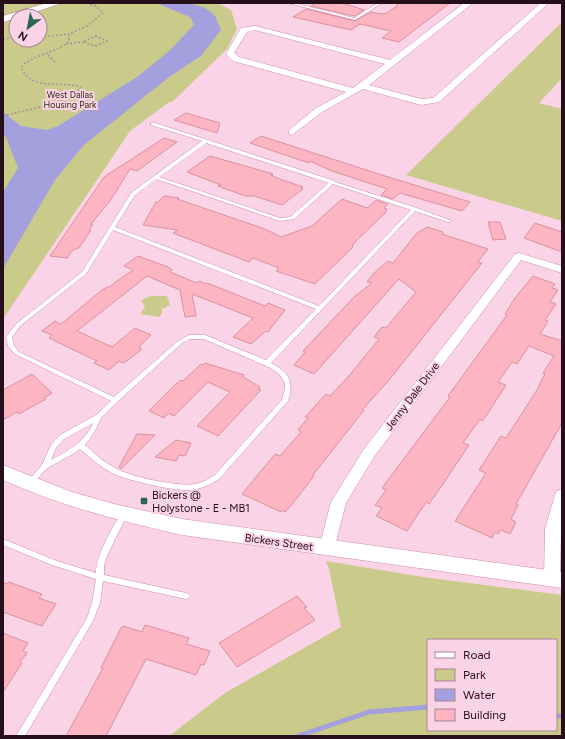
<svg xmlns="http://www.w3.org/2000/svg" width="565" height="739" viewBox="0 0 565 739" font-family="Figtree,sans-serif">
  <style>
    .green { fill: #caca8b; fill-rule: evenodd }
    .water { fill: #a49fdd }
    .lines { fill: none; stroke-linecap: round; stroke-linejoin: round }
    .stream { stroke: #a49fdd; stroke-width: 5 }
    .building { fill: #fcb5c1; stroke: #d7929e }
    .service-casing { stroke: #ca8cab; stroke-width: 1 }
    .minor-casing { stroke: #ca8cab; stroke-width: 1 }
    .tertiary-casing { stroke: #ca8cab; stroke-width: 1 }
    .path { stroke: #ae8d9d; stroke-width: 1.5; stroke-dasharray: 2 2; stroke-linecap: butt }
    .service { fill: #fff; fill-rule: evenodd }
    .minor { fill: #fff; fill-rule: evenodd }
    .tertiary { fill: #fff; fill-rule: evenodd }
    .poi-dot { fill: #2a6651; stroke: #fbd3e6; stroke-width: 1.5 }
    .labels { text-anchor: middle; stroke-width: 4; stroke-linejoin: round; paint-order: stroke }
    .far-park-label { font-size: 9px; fill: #2e2d0f; stroke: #fbd3e6 }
    .street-label { font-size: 11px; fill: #250f1b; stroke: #fbd3e6 }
    .poi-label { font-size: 11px; fill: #250f1b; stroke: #fbd3e6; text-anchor: start }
  </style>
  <rect width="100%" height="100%" fill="#fbd3e6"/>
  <g class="green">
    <path d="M3,3H217L231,10L237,29L227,49L172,102H169L130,131L3,319ZM16,16H40V40H16Z"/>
    <path d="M562,22V78L539,103L562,109V221L406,175Z"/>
    <path d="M150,296H167L170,305L162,309V313L159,317L140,314L145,307L141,300Z"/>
    <path d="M326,561L423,577L562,595V736H169L225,693L341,627L329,569ZM428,640H556V730H428Z"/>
  </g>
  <path class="water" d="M156,3C174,3 202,0 215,16C217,20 219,26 221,30L201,56L169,77L84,145L55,180L3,269V192L18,168L6,137L3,134V112L21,126L47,130L58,126L137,77L168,52L194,25L190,17Z"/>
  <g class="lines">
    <g class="stream">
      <path d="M556,715L562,717"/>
      <path d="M298,736L369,712L428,707"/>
    </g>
  </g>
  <g class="building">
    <path d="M315,3H342L364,10L354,16L311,6Z"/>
    <path d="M397,3H450L399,42L382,38L391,31L360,24L351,30L293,17L306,9L355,21L371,12L382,14L387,13L397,6Z"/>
    <path d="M186,113L220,123L217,133L174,120Z"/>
    <path d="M261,136L385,176L470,202L462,211L400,193L393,199L381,195L387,189L332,171L310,161L309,163L294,158L250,143Z"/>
    <path d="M164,138L177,142L137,171L130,169L110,201L91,224H93L89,230H91L79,248L73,250L67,258L50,256L104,177Z"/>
    <path d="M210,156L270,173L273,174L271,175L277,178L303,187L301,188L303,189L282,205L254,196H246L223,188L218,186L221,185L187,172Z"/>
    <path d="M164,196L179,198L177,199L265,229L281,237L312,226L342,199L367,208L376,200L388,204L384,208L387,209L385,213L354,243L352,247H353L315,284L276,271L279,268L253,258L249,262L173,233L178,230L143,225L156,202H158Z"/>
    <path d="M488,222H500L506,239L493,240Z"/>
    <path d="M535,223L562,232V252L524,238Z"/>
    <path d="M427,227L443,232L442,234L488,249L478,262L482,263L390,379L363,409L364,410L313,475L314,476L290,507L285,512L283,510L281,512L242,494L275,454L280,456L301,432L298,430L308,418L305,417L326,394L330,396L348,377L379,339L374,337L382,327L386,328L416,292L399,279L314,374L294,365L305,352L303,351L354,297L372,283L367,282L373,274L388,261L393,263L416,234Z"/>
    <path d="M138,256L168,267L172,270L170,272L197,283L199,281L206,284L207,283L265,306L268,303L285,310L268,332L266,331L251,344L233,337L253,318L192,294L196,316L185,317L180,290L147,276L77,331L112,347L135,328L151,335L139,347L142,349L128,360L123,363L119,361L109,370L94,363L97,361L53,340L49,338L52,335L42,331L55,321L61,324L102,290L107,287H109L133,270L124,266Z"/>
    <path d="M533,276L555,284L552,288L558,290L550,302L556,304L545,320L548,321L540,334L562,341V423L516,504L518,505L511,519L516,522L510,534L501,530L498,534L495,532L492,538L455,521L486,473L479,470L501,436L506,438L521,415L540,385H539L545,374L543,373L554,356L529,346L517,364L512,362L498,382L506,385L486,416L482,421L480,419L463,443L469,445L443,484L429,504L426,502L407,531L376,516L382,508L375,505L386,490L382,488L450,397L448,396L507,315L505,314L515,298Z"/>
    <path d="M205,363L244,375L243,377L260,387L258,389L261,390L218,436L197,426L230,392L208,382L174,416L169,413L164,418L149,411L176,384L181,380L183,381L201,364L203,365Z"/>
    <path d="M32,374L52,393L44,398L46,399L19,414L17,412L3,420V390Z"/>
    <path d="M137,434L155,435L121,469L119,467Z"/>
    <path d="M176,440L191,443L185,456L179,455L176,461L155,457Z"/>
    <path d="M3,582L7,584L9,582L42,594L39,598L56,604L42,626L3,612Z"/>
    <path d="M297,596L307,607L304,608L315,620L237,667L219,643Z"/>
    <path d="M145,625L189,638L186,644L210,651L204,665L201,664L196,675L146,659L106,736H66L103,668H101L121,628L123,626L142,632Z"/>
    <path d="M3,633L28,643L23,651L27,653L20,662L22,663L3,692Z"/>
  </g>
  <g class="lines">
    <g class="service-casing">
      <g id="service">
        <path d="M288,3H294L354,18L378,3H382L355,20Z"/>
        <path d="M151,123H155L335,181V182L417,208L452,221L450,222H448L415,211L271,363C288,372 295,381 288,401L219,479C211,484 201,489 191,490C173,491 129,481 112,473C101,467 91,458 80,449L73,454L47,468L32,485L30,486L28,485L27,483L28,481L42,465L51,445L60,435L96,415L111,401L15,354L8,346L6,337L16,324L82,272L131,193L202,141L151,125ZM206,143L329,183L290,217L280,218L159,177ZM156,179L280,221L294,219L333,184L411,210L319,306L115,227L135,195ZM113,230L316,309L266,360L205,335H189L178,341L114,397L19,352L14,346L12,337L20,326L86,274ZM190,339H204L271,368L280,375L285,383V388L282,400L215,475C208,479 202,483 195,484C178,487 132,477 117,469C105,463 95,454 85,445L91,437L97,427L101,418L117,402L182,343ZM93,423C85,442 68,451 51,460L56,448L64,439Z"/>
        <path d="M123,512L125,513L127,515L107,556L104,565V575L186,593L189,594L190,596L189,598L186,599L103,581L100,603L93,621L25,736H16L87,618L92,603L96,579L52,565L3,545V539L57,561L96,573C96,555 112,529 121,513Z"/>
      </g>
    </g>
    <g class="minor-casing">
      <g id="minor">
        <path d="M464,3H473L369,85L421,99L433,98L541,3H549L439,102L421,105L363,89L322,112L292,135L289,134V130L316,108L346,92L233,61L226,54L241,28L255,26L390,60ZM255,30L385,64L353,88L239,57L234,53L247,32Z"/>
        <path d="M519,253L562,266V273L521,260L374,457L346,503L333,553L327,554L321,553L319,548L331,502L364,449L515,254Z"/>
        <path d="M562,489L560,578L558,583L552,585L546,583L544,578L545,529L555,495L557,491Z"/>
      </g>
    </g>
    <g class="tertiary-casing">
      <g id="tertiary">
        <path d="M47,3H62L23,16H16V18L3,22V16Z"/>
        <path d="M3,465L72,492L114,504L182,519L562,572V588L182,535C121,521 60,506 3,480Z"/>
      </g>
    </g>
    <g class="path">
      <path d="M95,36L107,41L95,46L83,42Z"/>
      <path d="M40,37L69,34"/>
      <path d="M3,39L16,37"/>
      <path d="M66,44L83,42"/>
      <path d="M48,55L56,63"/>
      <path d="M3,116C18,112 76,101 81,87C60,80 31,92 21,67C34,54 55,54 69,41V34L87,26L103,13L96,6L85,3"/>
    </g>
    <use href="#service" class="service"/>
    <use href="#minor" class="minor"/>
    <use href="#tertiary" class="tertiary"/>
  </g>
  <rect class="poi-dot" x="140" y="497" width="8" height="8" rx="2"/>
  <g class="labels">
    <g class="far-park-label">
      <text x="70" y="98">West Dallas<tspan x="70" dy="10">Housing Park</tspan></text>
    </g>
    <g class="street-label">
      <text transform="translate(412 396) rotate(-53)" y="4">Jenny Dale Drive</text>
      <text transform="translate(279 542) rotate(8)" y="4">Bickers Street</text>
    </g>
    <g class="poi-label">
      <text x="152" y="499">Bickers @<tspan x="152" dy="13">Holystone - E - MB1</tspan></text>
    </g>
  </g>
  <rect width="565" height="739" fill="none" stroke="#250f1b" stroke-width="8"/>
  <rect x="427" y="639" width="130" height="92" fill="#fbd3e6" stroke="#a58595"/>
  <rect x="435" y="652" width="20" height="6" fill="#ffffff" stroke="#a58595"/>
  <text x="463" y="659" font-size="12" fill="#250f1b">Road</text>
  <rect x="435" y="669" width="20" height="12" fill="#caca8b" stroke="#a58595"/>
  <text x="463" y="679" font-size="12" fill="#250f1b">Park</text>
  <rect x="435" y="689" width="20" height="12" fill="#a49fdd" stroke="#a58595"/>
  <text x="463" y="699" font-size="12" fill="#250f1b">Water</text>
  <rect x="435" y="709" width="20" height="12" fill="#fcb5c1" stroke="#a58595"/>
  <text x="463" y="719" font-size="12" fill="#250f1b">Building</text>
  <g transform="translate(28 28) rotate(212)"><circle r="19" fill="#fbd3e6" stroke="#a58595"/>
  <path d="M0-3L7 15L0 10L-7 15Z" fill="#2a6651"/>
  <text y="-6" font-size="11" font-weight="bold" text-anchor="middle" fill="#250f1b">N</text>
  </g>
</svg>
